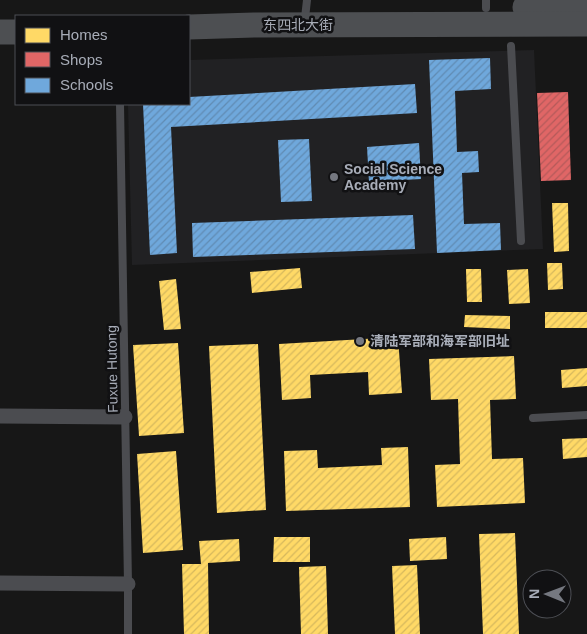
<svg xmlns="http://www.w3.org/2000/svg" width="587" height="634" viewBox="0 0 587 634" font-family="Arial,'Noto Sans SC',sans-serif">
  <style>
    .built { fill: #212123 }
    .homes { fill: url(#homes-hatch) }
    .shops { fill: url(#shops-hatch) }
    .schools { fill: url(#schools-hatch) }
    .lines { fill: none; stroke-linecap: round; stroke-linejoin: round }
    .service { stroke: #4b4c50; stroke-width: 8 }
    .minor { stroke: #4b4c50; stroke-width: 15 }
    .primary { stroke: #4d4f52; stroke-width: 25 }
    .poi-dot { fill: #757880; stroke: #111113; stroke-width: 2 }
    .labels { text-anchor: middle; stroke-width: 5; stroke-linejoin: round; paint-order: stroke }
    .street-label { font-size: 14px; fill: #a8adb8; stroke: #111113 }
    .poi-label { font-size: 14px; font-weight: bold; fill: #a8adb8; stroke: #111113; text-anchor: start }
  </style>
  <defs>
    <pattern id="homes-hatch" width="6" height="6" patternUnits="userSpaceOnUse" patternTransform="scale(1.25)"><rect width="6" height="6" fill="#ffd966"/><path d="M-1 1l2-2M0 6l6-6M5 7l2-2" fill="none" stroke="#d6b85d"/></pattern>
    <pattern id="shops-hatch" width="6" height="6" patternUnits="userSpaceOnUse" patternTransform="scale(1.25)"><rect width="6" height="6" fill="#e06666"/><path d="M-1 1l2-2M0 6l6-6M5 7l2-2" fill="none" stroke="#b45a5a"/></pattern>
    <pattern id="schools-hatch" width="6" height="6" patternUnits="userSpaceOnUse" patternTransform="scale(1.25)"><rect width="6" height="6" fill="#6fa8dc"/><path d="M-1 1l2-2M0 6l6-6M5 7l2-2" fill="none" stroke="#608bb3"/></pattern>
  </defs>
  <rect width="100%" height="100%" fill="#171717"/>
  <path class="built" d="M534,50L543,249L132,265L128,104H189V60Z"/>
  <g class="homes">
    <path d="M552,203H568L569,251L554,252Z"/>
    <path d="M547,263H562L563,289L548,290Z"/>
    <path d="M300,268L302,288L252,293L250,272Z"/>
    <path d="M466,269H481L482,302H467Z"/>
    <path d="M528,269L530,303L509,304L507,270Z"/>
    <path d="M176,279L181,329L164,330L159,281Z"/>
    <rect x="545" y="312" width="42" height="16"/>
    <path d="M465,315L510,316V329L464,327Z"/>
    <path d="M398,337L402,393L369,395L368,372L310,375L311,398L282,400L279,344Z"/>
    <path d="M178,343L184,433L139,436L133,345Z"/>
    <path d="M258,344L266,510L217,513L209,346Z"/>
    <path d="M514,356L516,399L490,400L492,459L523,458L525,503L437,507L435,465L460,464L458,399L431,400L429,359Z"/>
    <path d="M587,368V386L562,388L561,370Z"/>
    <path d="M587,438V457L563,459L562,439Z"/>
    <path d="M408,447L410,507L286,511L284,451L317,450L318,468L382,465L381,448Z"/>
    <path d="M176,451L183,550L143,553L137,454Z"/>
    <path d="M515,533L519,634H483L479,534Z"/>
    <path d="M274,537H310V562H273Z"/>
    <path d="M446,537L447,559L410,561L409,539Z"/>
    <path d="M239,539L240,561L208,563L209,634H184L182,564H201L199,541Z"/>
    <path d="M417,565L420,634H395L392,566Z"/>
    <path d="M326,566L328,634H301L299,567Z"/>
  </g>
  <path class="shops" d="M568,92L571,180L541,181L537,93Z"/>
  <g class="schools">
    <path d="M490,58L491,89L455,91L457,152L478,151L479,172L462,173L464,224L500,223L501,250L437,253L429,60Z"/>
    <path d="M415,84L417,113L171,127L177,253L150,255L143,104H189V97Z"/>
    <path d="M309,139L312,201L281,202L278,140Z"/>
    <path d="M419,143L421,179L369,182L367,147Z"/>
    <path d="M413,215L415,249L193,257L192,223Z"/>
  </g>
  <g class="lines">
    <g class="service">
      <path d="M486,8V0"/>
      <path d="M305,18L307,0"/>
      <path d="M511,46L521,241"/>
      <path d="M120,104L128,584V634"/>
      <path d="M533,418L587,415"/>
    </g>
    <g class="minor">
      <path d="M0,416L125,417"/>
      <path d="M0,583L128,584"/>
    </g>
    <g class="primary">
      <path d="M525,7L587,6"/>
      <path d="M189,27L254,25L587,24"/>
      <path d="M0,32H16"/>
    </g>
  </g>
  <g class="poi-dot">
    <circle cx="334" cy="177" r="5"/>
    <circle cx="360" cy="341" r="5"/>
  </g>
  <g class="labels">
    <g class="street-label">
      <text x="298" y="30">东四北大街</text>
      <text transform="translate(112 369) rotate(-91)" y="5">Fuxue Hutong</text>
    </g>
    <g class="poi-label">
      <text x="344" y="174">Social Science<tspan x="344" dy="16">Academy</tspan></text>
      <text x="370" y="346">清陆军部和海军部旧址</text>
    </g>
  </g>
  <rect x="15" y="15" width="175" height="90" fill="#111113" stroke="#4d4f55"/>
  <rect x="25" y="28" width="25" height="15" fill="#ffd966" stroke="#4d4f55"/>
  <text x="60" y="40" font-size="15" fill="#a8adb8">Homes</text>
  <rect x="25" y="52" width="25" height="15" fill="#e06666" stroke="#4d4f55"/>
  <text x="60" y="65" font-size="15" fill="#a8adb8">Shops</text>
  <rect x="25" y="78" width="25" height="15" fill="#6fa8dc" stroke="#4d4f55"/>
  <text x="60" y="90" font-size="15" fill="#a8adb8">Schools</text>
  <g transform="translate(547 594) rotate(271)"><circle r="24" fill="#111113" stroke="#4d4f55"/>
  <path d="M0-4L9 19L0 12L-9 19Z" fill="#757880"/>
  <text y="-8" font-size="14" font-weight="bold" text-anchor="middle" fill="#a8adb8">N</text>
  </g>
</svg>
